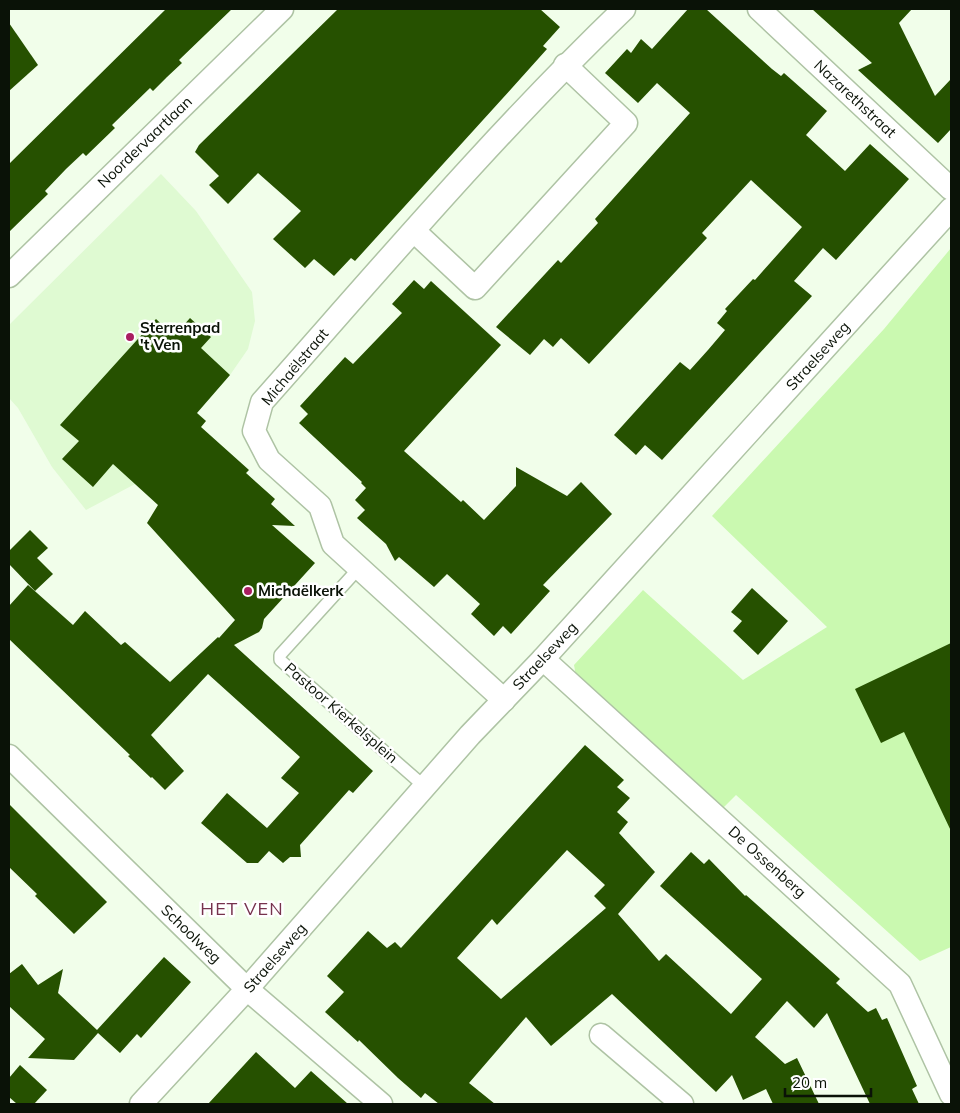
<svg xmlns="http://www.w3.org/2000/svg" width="960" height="1113" viewBox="0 0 960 1113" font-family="Mulish,sans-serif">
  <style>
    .built { fill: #dffad2 }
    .green { fill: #caf9b0 }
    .building { fill: #265100; fill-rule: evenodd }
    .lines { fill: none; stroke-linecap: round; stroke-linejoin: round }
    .lane-casing { stroke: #aec3a4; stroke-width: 14 }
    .street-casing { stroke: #aec3a4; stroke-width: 25 }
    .lane { stroke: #fff; stroke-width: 11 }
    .street { stroke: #fff; stroke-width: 22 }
    .poi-dot { fill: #a91e61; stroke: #fff; stroke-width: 2 }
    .labels { text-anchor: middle; stroke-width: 5; stroke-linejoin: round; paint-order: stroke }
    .street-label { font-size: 15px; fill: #0a1207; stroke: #fff }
    .poi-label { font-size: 15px; font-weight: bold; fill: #0a1207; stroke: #fff; text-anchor: start }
    .quarter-label { font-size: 18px; letter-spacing: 1px; fill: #76324d; stroke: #fff }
  </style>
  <rect width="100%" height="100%" fill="#f1feea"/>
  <path class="built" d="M161,174L196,211L252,292L255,321L248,349L230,375L137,478L135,484L86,510L52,467L18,408L9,398V325Z"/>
  <path class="green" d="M951,248V947L920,961L736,795L722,809L576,676L574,665L643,590L743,680L827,627L712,516L884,329Z"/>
  <g class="building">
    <path d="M166,9H232L179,60L182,63L167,77L153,91L150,88L112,125L115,128L86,156L83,153L66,169L45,191L48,194L9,232V164Z"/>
    <path d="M338,9H540L560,27L543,46L547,49L512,88L355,261L351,258L334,276L314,259L305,268L273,239L301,211L258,173L228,204L209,185L219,176L195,152L199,145Z"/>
    <path d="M688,9H706L772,69L781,76L784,73L827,111L806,135L845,171L870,144L909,179L836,260L823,248L794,281L812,296L662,460L645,445L636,455L614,435L680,362L690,370L708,350L725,330L717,323L727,311L725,309L753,279L755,280L802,227L751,180L702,233L707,238L589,364L561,338L553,347L544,339L530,355L496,327L558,260L561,263L598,223L595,219L690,113L657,83L638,103L605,73L627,49L631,53L641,39L652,49Z"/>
    <path d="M812,9H912L899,23L935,96L951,79V129L938,143L858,70L872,63Z"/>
    <path d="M9,23L38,65L9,91Z"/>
    <path d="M414,280L424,289L431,281L501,345L404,451L461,502L463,500L484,520L516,486V467L567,496L581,482L612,514L543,585L550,591L511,634L503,626L494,636L471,614L480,604L447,574L434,587L399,557L395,561L386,544L357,518L365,510L355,500L366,488L361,483L362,482L299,423L308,414L300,406L345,357L353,364L402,313L392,304Z"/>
    <path d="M190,318L211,337L201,348L230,375L197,413L206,421L201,427L249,470L246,473L275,499L271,504L295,526L272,525L315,563L264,619L262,628L259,632L234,645L373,771L353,793L349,790L300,845L301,857H290L283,863L269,851L258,863H247L201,823L227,793L267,828L299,793L281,778L300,757L208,674L151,735L184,771L165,790L152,777L151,778L128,756L130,755L9,639V606L28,585L73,625L85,611L121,645L125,642L170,682L218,637L219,638L235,620L147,523L158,505L113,464L93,487L62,459L79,441L60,425L156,319L174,336Z"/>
    <path d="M30,530L48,548L37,558L53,574L35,591L9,564V551Z"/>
    <path d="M752,588L788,621L758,655L733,631L742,621L731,612Z"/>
    <path d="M951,643V831L904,732L881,743L855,689Z"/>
    <path d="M585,745L624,780L617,787L630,798L617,812L628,822L619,833L655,872L618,914L659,961L666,954L731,1014L762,979L660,886L691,852L704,864L709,859L745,896L746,895L840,979L836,983L868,1012L876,1008L882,1020L887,1018L917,1086L912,1089L919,1104H870L827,1013L814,1028L787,1001L755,1037L785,1064L797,1058L819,1104H773L766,1089L743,1100L732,1075L716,1092L612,994L551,1046L526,1017L469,1083L495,1104H439L425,1093L421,1098L398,1078L359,1040L358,1042L325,1012L344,992L327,976L368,931L387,948L395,942L401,948ZM567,850L605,885L594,896L606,908L501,999L457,958L492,919L497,925Z"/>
    <path d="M9,804L107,902L74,934L35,896L37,894L9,867Z"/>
    <path d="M164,957L191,982L141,1038L137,1034L120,1053L98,1033L74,1060L28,1058L45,1039L9,1006V974L22,964L38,985L63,969L58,993L97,1030Z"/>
    <path d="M256,1052L295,1088L311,1071L348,1104H208Z"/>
    <path d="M20,1065L47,1090L34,1104H17L9,1097V1078Z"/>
  </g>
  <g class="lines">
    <g class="lane-casing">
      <path id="lane" d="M359,568L280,655V660L425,787"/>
    </g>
    <g class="street-casing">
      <g id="street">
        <path d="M759,9L951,189"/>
        <path d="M414,231L475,288L626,123L565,65"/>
        <path d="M9,276L282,9"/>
        <path d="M543,659L900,984L951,1094"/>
        <path d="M504,700L333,544L320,506L269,460L254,431L262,402C380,269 496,132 624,9"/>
        <path d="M9,756L247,989L381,1104"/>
        <path d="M601,1035L682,1104"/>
        <path d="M141,1104L247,989L470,735L543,659L951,209"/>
      </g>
    </g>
    <use href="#lane" class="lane"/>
    <use href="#street" class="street"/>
  </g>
  <g class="poi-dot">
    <circle cx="130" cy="337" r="5"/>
    <circle cx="248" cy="591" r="5"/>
  </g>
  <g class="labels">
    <g class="street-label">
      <text transform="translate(855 99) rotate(43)" y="5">Nazarethstraat</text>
      <text transform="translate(145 142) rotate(-44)" y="5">Noordervaartlaan</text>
      <text transform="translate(818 356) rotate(-48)" y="5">Straelseweg</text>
      <text transform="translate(295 367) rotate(-50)" y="5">Michaëlstraat</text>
      <text transform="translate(545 656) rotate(-47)" y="5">Straelseweg</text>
      <text transform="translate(341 713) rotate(41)" y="5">Pastoor Kierkelsplein</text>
      <text transform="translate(767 862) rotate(42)" y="5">De Ossenberg</text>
      <text transform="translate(191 934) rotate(44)" y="5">Schoolweg</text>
      <text transform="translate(275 958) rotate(-49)" y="5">Straelseweg</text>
    </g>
    <g class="poi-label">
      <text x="140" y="333">Sterrenpad<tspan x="140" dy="17">'t Ven</tspan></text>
      <text x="258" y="596">Michaëlkerk</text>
    </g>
    <g class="quarter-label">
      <text x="242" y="915">HET VEN</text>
    </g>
  </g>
  <rect width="960" height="1113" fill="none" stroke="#0a1207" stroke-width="20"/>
  <path d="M785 1088v8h86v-8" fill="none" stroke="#0a1207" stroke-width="2.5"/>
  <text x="792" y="1088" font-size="15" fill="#0a1207" stroke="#ffffff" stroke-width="4" paint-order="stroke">20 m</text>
</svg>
